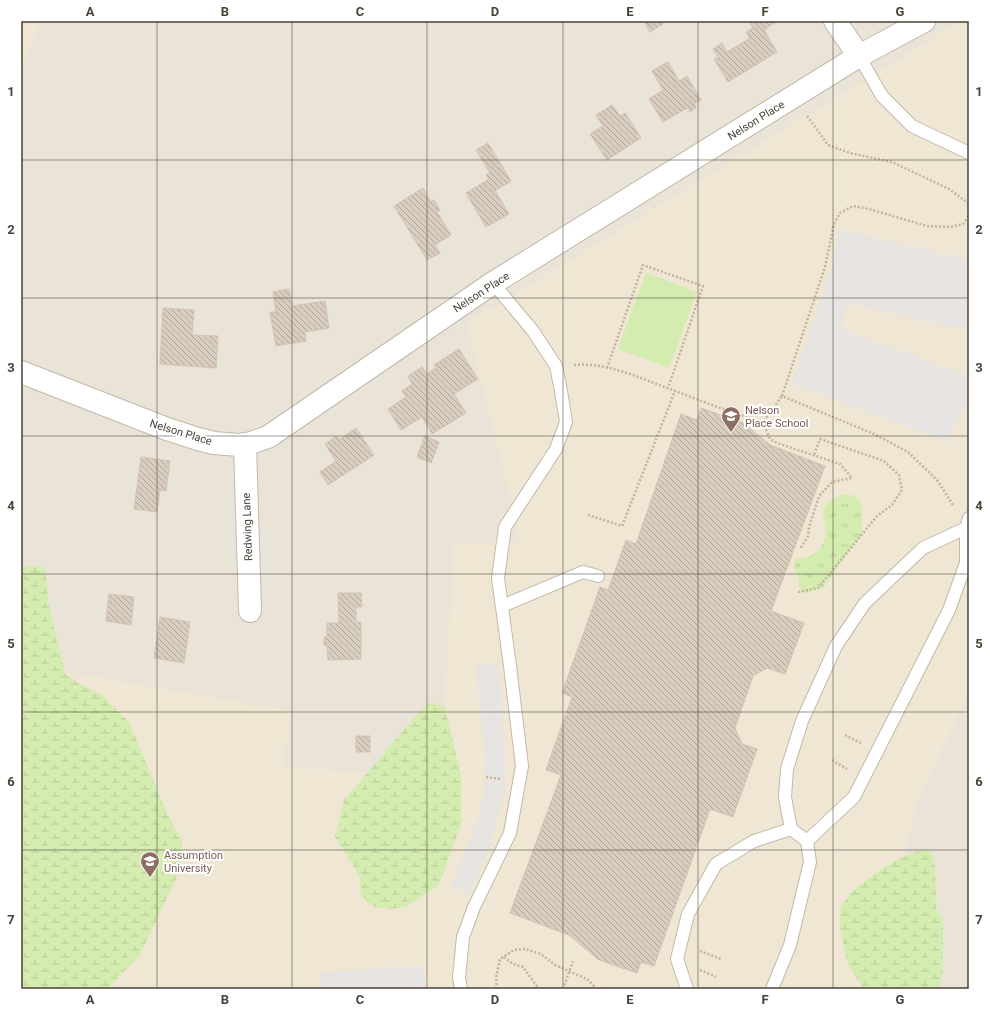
<svg xmlns="http://www.w3.org/2000/svg" width="990" height="1010" viewBox="0 0 990 1010" font-family="Roboto,sans-serif">
  <style>
    .residential { fill: #eae3d7 }
    .education { fill: #efe6d3 }
    .green { fill: #d4ecb0 }
    .wetland { fill: url(#wetland-marsh) }
    .park { fill: url(#park-tufts) }
    .parking { fill: #e7e4e1 }
    .building { fill: url(#building-back-hatch); stroke: #d3c4b1 }
    .lines { fill: none; stroke-linecap: round; stroke-linejoin: round }
    .lane-casing { stroke: #c2b9ab; stroke-width: 14 }
    .street-casing { stroke: #c2b9ab; stroke-width: 24 }
    .path { stroke: #c5b49c; stroke-width: 2.5; stroke-dasharray: 2 2; stroke-linecap: butt }
    .lane { stroke: #fff; stroke-width: 12 }
    .street { stroke: #fff; stroke-width: 22 }
    .grid { fill: none; stroke: #4a4237; stroke-width: 1; stroke-opacity: 0.55 }
    .labels { text-anchor: middle; stroke-width: 4; stroke-linejoin: round; paint-order: stroke }
    .street-label { font-size: 11px; fill: #4a4237; stroke: #fff }
    .education-label { font-size: 11px; fill: #785e54; stroke: #fff; text-anchor: start }
    .neatline { fill: none; stroke: #4a4237; stroke-width: 1.5 }
    .grid-label { font-size: 13px; text-anchor: middle; font-weight: bold; fill: #4a4237 }
  </style>
  <defs>
    <pattern id="wetland-marsh" width="20" height="14" patternUnits="userSpaceOnUse"><rect width="20" height="14" fill="#d4ecb0"/><path d="M1 5h8M5 5V1M11 12h8M15 12V8" fill="none" stroke="#b8cc98"/></pattern>
    <pattern id="park-tufts" width="24" height="20" patternUnits="userSpaceOnUse"><rect width="24" height="20" fill="#d4ecb0"/><path d="M3 7l-1-3M5 7V3M7 7l1-3M15 17l-1-3M17 17v-4M19 17l1-3" fill="none" stroke="#b8cc98"/></pattern>
    <pattern id="building-back-hatch" width="6" height="6" patternUnits="userSpaceOnUse"><rect width="6" height="6" fill="#d8cdbe"/><path d="M-1 5l2 2M0 0l6 6M5-1l2 2" fill="none" stroke="#b1a89b"/></pattern>
  </defs>
  <rect width="100%" height="100%" fill="#f6f1ea"/>
  <rect class="residential" x="21" y="21" width="948" height="968"/>
  <g class="education">
    <path d="M21,21H41L21,68Z"/>
    <path d="M961,21H969V693L917,800L878,989H21V664L291,711L283,767L440,776L454,544L521,542L467,323Z"/>
  </g>
  <path class="green" d="M646,273L697,292L669,368L618,349Z"/>
  <g class="wetland">
    <path d="M31,566H43L47,581L48,601L65,674L83,686L101,694L129,722L169,818L182,840L181,868L140,955L107,989H21V568Z"/>
    <path d="M435,703L445,708L461,776V825L438,886L406,907L390,909L373,907L361,895L360,877L335,837L344,800L414,718L428,704Z"/>
    <path d="M923,849L931,851L935,866L936,909L943,918V972L938,989H864L848,965L840,930V908L852,891L879,871L898,859Z"/>
  </g>
  <path class="park" d="M843,494L851,495L859,499L862,508V533L823,588L801,594L798,576L794,568L795,559C814,559 826,547 826,528C826,523 823,518 823,513C824,502 835,498 843,494Z"/>
  <g class="parking">
    <path d="M839,229L969,260V331L847,303L841,329L969,376V401L955,424L949,442L792,384L832,266Z"/>
    <path d="M498,663L505,744L506,787L490,845L470,894L451,886L480,814L485,782V752L475,665Z"/>
    <path d="M423,965L427,989H321L320,973Z"/>
  </g>
  <g class="building">
    <path d="M644,21H661L663,24L650,32Z"/>
    <path d="M753,21H777L764,30L777,52L728,82L714,59L718,57L713,49L722,43L727,52L750,38L746,32L753,28L750,23Z"/>
    <path d="M668,62L679,81L687,76L701,100L694,104L696,108L690,112L687,108L663,122L649,99L663,90L652,71Z"/>
    <path d="M612,105L620,116L625,113L641,138L607,160L590,134L603,126L596,115Z"/>
    <path d="M488,143L511,181L495,191L509,214L486,227L466,193L489,179L486,175L490,173L476,150Z"/>
    <path d="M423,188L431,202L434,200L440,210L437,212L451,235L435,245L440,253L427,260L394,206Z"/>
    <path d="M289,289L292,306L325,301L329,328L305,332L306,341L276,346L270,312H276L273,292Z"/>
    <path d="M163,308L194,310L192,335L218,336L216,368L160,364Z"/>
    <path d="M459,349L478,379L454,394L466,413L432,434L422,417L401,430L388,409L406,397L402,391L412,384L408,376L422,367L427,374L436,368L434,365Z"/>
    <path d="M701,408L744,423L770,445L825,466L771,611L804,623L785,674L767,668L753,676L735,728L742,744L757,749L733,817L710,809L654,966L641,962L637,973L599,960L569,935L510,913L561,775L546,770L572,697L562,693L600,587L608,590L626,540L636,544L681,414L697,420Z"/>
    <path d="M356,428L374,455L328,485L320,472L336,461L325,444L337,436L339,440Z"/>
    <path d="M425,436L439,442L431,463L417,457Z"/>
    <path d="M141,457L170,461L166,491L160,490L157,512L134,509Z"/>
    <path d="M338,593H361L362,607H356V622H361V659L328,660L327,645H324V637H327V623H339Z"/>
    <path d="M109,594L134,597L131,625L106,621Z"/>
    <path d="M160,617L190,622L184,663L154,658Z"/>
    <rect x="356" y="736" width="14" height="16"/>
  </g>
  <g class="lines">
    <g class="lane-casing">
      <g id="lane">
        <path d="M859,56L882,96L912,126L969,153"/>
        <path d="M502,606L583,572L598,576"/>
        <path d="M791,829L785,797L787,769L802,721L836,646L865,603L923,548L966,528"/>
        <path d="M461,989L459,978L463,937L474,907L510,833L522,766L510,666L498,578L505,527L556,449L566,422L561,391L556,366L533,331L493,283"/>
        <path d="M687,989L677,959L688,914L716,864L754,841L791,829L807,841"/>
        <path d="M772,989L790,945L810,862L807,841L854,797L949,610L966,563V528L969,518"/>
      </g>
    </g>
    <g class="street-casing">
      <g id="street">
        <path d="M835,21L859,56"/>
        <path d="M21,372L167,429L198,439L214,443L239,445L251,443L268,437L493,283L859,56L924,21"/>
        <path d="M245,444L250,611"/>
      </g>
    </g>
    <g class="path">
      <path d="M807,116L828,145L850,153L892,162L949,189L968,203L969,207"/>
      <path d="M574,365C604,362 635,376 662,386C696,399 729,412 763,422L782,396"/>
      <path d="M607,368L643,265L703,286L668,388"/>
      <path d="M763,422L770,439L777,443L840,464L852,478L832,482L819,496L809,527L808,536L800,549"/>
      <path d="M953,505L937,480L908,452L874,434L782,396L825,267L834,224L840,213L853,206L869,209L927,226L951,227L963,224L969,216"/>
      <path d="M588,515L622,526L675,391"/>
      <path d="M798,592L818,588L877,516L892,505L902,490L899,475L884,461L820,439L814,455"/>
      <path d="M845,735L861,743"/>
      <path d="M832,760L847,769"/>
      <path d="M486,777L501,779"/>
      <path d="M700,951L721,959"/>
      <path d="M504,957L513,964L523,967L539,989"/>
      <path d="M700,970L716,977"/>
      <path d="M497,989L496,978L500,959L514,950L525,949L541,954L555,965L587,979L597,989"/>
      <path d="M563,989L573,961"/>
    </g>
    <use href="#lane" class="lane"/>
    <use href="#street" class="street"/>
  </g>
  <path class="grid" d="M157,21V989M292,21V989M427,21V989M563,21V989M698,21V989M833,21V989M21,160H969M21,298H969M21,436H969M21,574H969M21,712H969M21,850H969"/>
  <defs>
    <g id="school-pin" transform="scale(1)"><path d="M0 17L-7.5 6A9.5 9.5 0 1 1 7.5 6Z" fill="#8d6e63" stroke="#fff"/><path d="M0-5L7-2L0 1L-7-2ZM-4 1L0 2.5L4 1V4Q0 6-4 4Z" fill="#fff"/></g>
    <g id="university-pin" transform="scale(1)"><path d="M0 17L-7.5 6A9.5 9.5 0 1 1 7.5 6Z" fill="#8d6e63" stroke="#fff"/><path d="M0-5L7-2L0 1L-7-2ZM-4 1L0 2.5L4 1V4Q0 6-4 4Z" fill="#fff"/></g>
  </defs>
  <g fill-rule="evenodd">
    <use href="#school-pin" x="731" y="416"/>
    <use href="#university-pin" x="150" y="861"/>
  </g>
  <g class="labels">
    <g class="street-label">
      <text transform="translate(756 120) rotate(-32)" y="4">Nelson Place</text>
      <text transform="translate(481 292) rotate(-33)" y="4">Nelson Place</text>
      <text transform="translate(181 432) rotate(17)" y="4">Nelson Place</text>
      <text transform="translate(247 527) rotate(-92)" y="4">Redwing Lane</text>
    </g>
    <g class="education-label">
      <text x="745" y="414">Nelson<tspan x="745" dy="13">Place School</tspan></text>
      <text x="164" y="859">Assumption<tspan x="164" dy="13">University</tspan></text>
    </g>
  </g>
  <rect width="990" height="1010" fill="none" stroke="#ffffff" stroke-width="44"/>
  <rect x="22" y="22" width="946" height="966" class="neatline"/>
  <g class="grid-label">
    <text x="90" y="16">A</text>
    <text x="225" y="16">B</text>
    <text x="360" y="16">C</text>
    <text x="495" y="16">D</text>
    <text x="630" y="16">E</text>
    <text x="765" y="16">F</text>
    <text x="900" y="16">G</text>
    <text x="11" y="96">1</text>
    <text x="979" y="96">1</text>
    <text x="11" y="234">2</text>
    <text x="979" y="234">2</text>
    <text x="11" y="372">3</text>
    <text x="979" y="372">3</text>
    <text x="11" y="510">4</text>
    <text x="979" y="510">4</text>
    <text x="11" y="648">5</text>
    <text x="979" y="648">5</text>
    <text x="11" y="786">6</text>
    <text x="979" y="786">6</text>
    <text x="11" y="924">7</text>
    <text x="979" y="924">7</text>
    <text x="90" y="1004">A</text>
    <text x="225" y="1004">B</text>
    <text x="360" y="1004">C</text>
    <text x="495" y="1004">D</text>
    <text x="630" y="1004">E</text>
    <text x="765" y="1004">F</text>
    <text x="900" y="1004">G</text>
  </g>
</svg>
